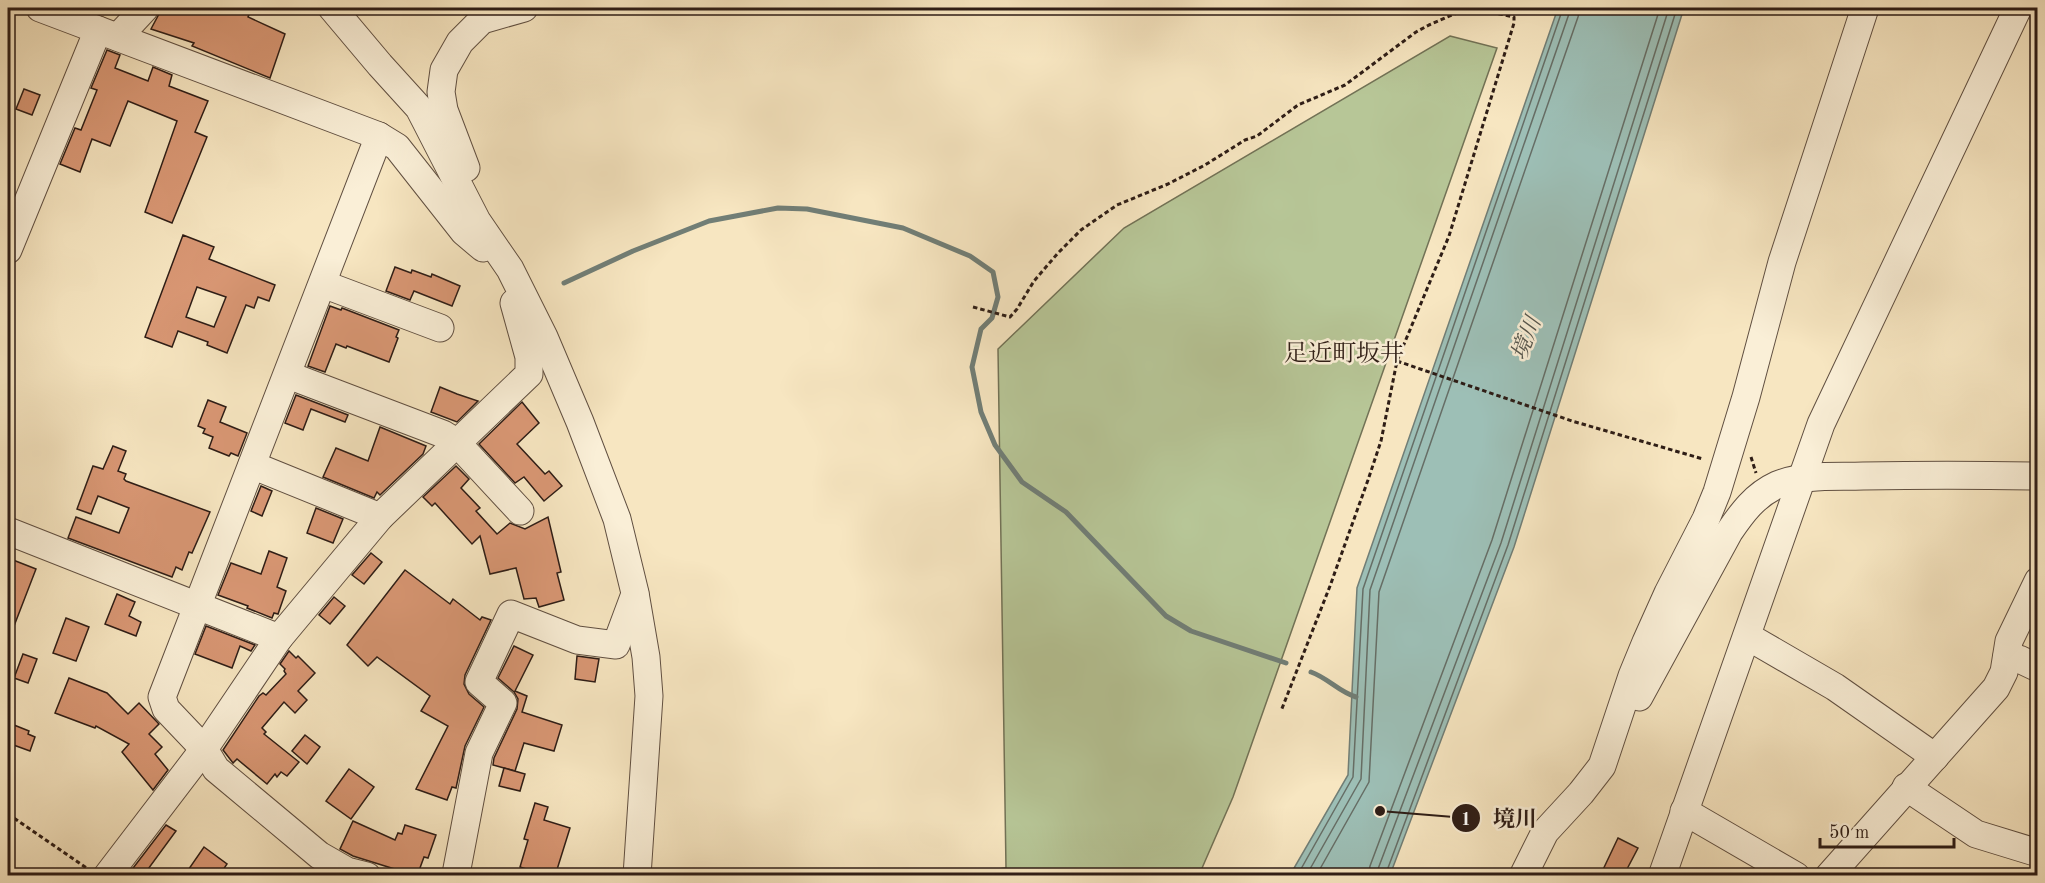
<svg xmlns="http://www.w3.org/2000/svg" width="2045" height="883" viewBox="0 0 2045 883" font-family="'Old Standard TT','Noto Serif JP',serif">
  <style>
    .green { fill: #b7c697; stroke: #727256; stroke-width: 1.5 }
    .water { fill: #9dbfb6; stroke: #717e76; stroke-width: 1.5 }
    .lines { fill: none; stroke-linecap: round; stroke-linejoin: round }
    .shore { stroke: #666e66; stroke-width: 1.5 }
    .stream { stroke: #717e76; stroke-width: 5 }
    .building { fill: #d99774; stroke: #2e1d16; stroke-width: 1.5; fill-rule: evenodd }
    .minor-casing { stroke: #604f41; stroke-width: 29 }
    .path { stroke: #2e1d16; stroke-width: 3; stroke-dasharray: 4.5 3; stroke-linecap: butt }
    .minor { stroke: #faefd7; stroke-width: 27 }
    .labels { text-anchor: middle; stroke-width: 5; stroke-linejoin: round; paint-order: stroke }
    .water-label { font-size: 22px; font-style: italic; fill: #55564e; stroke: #faefd7 }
    .quarter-label { font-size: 24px; fill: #2e1d16; stroke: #faefd7 }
    .leader { fill: none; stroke: #2e1d16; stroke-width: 2 }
    .callout-dot { fill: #2e1d16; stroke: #faefd7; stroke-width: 2 }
    .mark-label { font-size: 18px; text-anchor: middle; font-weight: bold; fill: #fff }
    .callout-label { font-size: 22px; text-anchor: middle; font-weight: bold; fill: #2e1d16; stroke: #faefd7; stroke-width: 5; stroke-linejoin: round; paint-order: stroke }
  </style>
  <rect width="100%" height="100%" fill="#f7e6c1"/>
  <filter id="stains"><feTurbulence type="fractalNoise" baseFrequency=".00333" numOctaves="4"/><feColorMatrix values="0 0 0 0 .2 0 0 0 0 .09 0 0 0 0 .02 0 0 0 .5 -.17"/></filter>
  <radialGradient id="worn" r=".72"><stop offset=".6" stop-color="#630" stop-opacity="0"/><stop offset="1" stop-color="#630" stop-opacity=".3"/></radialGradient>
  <path class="green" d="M1450,36L1497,48L1233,797L1199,875H953L1006,868L998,349L1124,228Z"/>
  <path class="water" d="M1558,8H1684L1514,547L1390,875H1290L1348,775L1357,588Z"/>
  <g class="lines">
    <g class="shore">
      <path d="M1297,876L1353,777L1363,589L1563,8"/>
      <path d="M1306,876L1361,779L1370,590L1571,8"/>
      <path d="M1316,876L1369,782L1379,592L1578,17L1580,8"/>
      <path d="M1368,876L1370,866L1492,540L1660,8"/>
      <path d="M1377,876L1378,869L1501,543L1669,8"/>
      <path d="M1385,876L1508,545L1677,8"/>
    </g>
    <g class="stream">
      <path d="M564,283L633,251L709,221L778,208L807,209L903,228L970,256L993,272L998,297L992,318L981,329L972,367L981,412L995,445L1022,482L1066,512L1166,616L1191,631L1286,663"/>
      <path d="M1311,672C1328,678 1339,692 1356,697"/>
    </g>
  </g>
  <g class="building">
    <path d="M160,8H252L248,17L285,34L270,78L192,46L194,43L151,29L160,12Z"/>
    <path d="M107,50L120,55L115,68L148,81L153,67L172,75L169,86L208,101L195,132L207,137L172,223L145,212L177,121L128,101L110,146L92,139L80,172L60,164L75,128L81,130L97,90L91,88Z"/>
    <path d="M24,89L40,95L32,115L16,109Z"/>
    <path d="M183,235L214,247L209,259L275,285L269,301L258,297L254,308L246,305L227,353L207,345L208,342L178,331L172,347L145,337ZM197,287L226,297L214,327L186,317Z"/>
    <path d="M395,267L411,273L412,270L431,277L432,274L460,286L452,306L414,291L410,300L386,291Z"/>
    <path d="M330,306L341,310L342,308L399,330L396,337L398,338L389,362L347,346L346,348L336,344L325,372L308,366Z"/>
    <path d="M440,387L457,394L478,401L457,422L431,412Z"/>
    <path d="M296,395L348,415L345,422L311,409L303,430L285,423Z"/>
    <path d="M208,400L226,407L220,422L247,433L238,456L231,453L229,456L209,448L213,437L203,433L205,429L198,426Z"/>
    <path d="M522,402L539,423L517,444L545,474L549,471L562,486L544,501L524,477L515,483L479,444Z"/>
    <path d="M380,427L426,446L423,454L380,495L377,492L374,498L323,477L336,448L368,461Z"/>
    <path d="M113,446L126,451L118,471L126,474L124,479L126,481L210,512L192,553L189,552L182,570L176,567L172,577L68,538L76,517L119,533L129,508L98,496L91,514L77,509L93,466L103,469Z"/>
    <path d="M456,466L469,479L461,488L480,508L476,511L497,534L510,523L525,529L548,517L561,572L557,573L564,600L539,607L536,598L524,599L516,568L490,574L480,536L472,544L435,503L432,506L423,497Z"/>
    <path d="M261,486L272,491L262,516L251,511Z"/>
    <path d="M316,508L343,519L333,543L307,533Z"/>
    <path d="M269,551L287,558L277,587L286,591L278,614L274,613L272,618L247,608L248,606L218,595L231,563L261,574Z"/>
    <path d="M371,553L382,562L364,584L352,575Z"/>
    <path d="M8,558L36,569L9,639H8Z"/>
    <path d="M405,570L450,604L453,599L480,620L482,617L491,620L465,675L464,684L469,694L484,707L465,746L456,788L452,787L447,800L416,789L448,726L421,711L430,696L377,657L368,666L347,645Z"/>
    <path d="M117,594L135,602L129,616L141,622L136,636L105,624Z"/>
    <path d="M334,597L345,606L330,624L319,615Z"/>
    <path d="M66,618L89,627L76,661L53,653Z"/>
    <path d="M206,626L255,645L251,651L240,646L232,668L195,654Z"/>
    <path d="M514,646L533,655L515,691L527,696L522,712L562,725L554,751L524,743L515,771L493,765L494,758L517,709L518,699L514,692L498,678Z"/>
    <path d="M289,651L296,658L298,656L315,673L298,691L307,700L295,713L284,702L262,728L266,732L264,734L299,762L287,776L281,772L277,777L275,774L267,784L237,759L233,763L223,750L259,696L263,693L266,695L286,674L284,671L285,669L280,664Z"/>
    <path d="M23,654L37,659L28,683L14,678Z"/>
    <path d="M577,656L599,659L595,682L575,679Z"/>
    <path d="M69,678L107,693L128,714L139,703L159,724L149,734L162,747L155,754L168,770L153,790L122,752L129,744L96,726L95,728L55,713Z"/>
    <path d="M14,725L29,731L28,734L35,737L30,751L8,743Z"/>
    <path d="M305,735L320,747L307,764L292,751Z"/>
    <path d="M504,768L525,774L520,791L499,786Z"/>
    <path d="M349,769L374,787L351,819L326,801Z"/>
    <path d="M535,803L548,807L544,820L570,828L555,876H548L520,867L528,840L524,839Z"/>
    <path d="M353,821L395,840L398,833L402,834L405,825L436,835L428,858L424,857L417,876L353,856L340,849Z"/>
    <path d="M166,825L176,831L143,876H127Z"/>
    <path d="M1618,838L1638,848L1627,869H1626L1623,876H1600Z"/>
    <path d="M204,847L227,864L219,876H184Z"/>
  </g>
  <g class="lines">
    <g class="minor-casing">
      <g id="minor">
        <path d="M40,8L379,136L397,147L464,232L483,248"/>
        <path d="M332,8L380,65L419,108L477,221L510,269L544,337L580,422L617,519L635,593L646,657L649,696L637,876"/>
        <path d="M118,37L145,8"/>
        <path d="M466,168L444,110L441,92L444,70L460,42L482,20L524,8"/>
        <path d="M8,250L98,30"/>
        <path d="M323,284L440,328"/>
        <path d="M288,375L443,434L456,442L520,511"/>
        <path d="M252,465L380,517"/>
        <path d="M8,531L279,638"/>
        <path d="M1747,636L1835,687L1935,757"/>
        <path d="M2007,656L2019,659L2038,668"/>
        <path d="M1639,697L1729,532C1742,513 1755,495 1777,485C1804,474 1835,477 1863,476C1919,475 1975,475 2032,476L2038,475"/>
        <path d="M1906,787L1976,834L2038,853"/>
        <path d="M1684,811L1796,876"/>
        <path d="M456,874L479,753L503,703L479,682L511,614L577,640L616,645L635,594"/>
        <path d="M107,876L204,749L279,638L380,517L529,374V357L514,303"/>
        <path d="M367,876L347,871L319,855L216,769L204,749L166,709L162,697L379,136"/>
        <path d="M1523,876L1545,832L1581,793L1602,766L1632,676L1646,642L1668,593L1706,519L1717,492L1746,397L1782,262L1865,8"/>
        <path d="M1662,876L1821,424L2018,8"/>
        <path d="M1829,876L1996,688L2004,672L2009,641L2038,581"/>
      </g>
    </g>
    <g class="path">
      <path d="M973,307L1010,317L1017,309L1034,281L1058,253L1081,230L1117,205L1168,184L1205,165L1245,140L1257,136L1298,105L1345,85L1416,32L1429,25L1459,12L1471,10L1486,11L1514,17V23L1449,236L1397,361L1381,441L1368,480L1330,586L1281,711"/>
      <path d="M1397,361L1572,421L1703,459"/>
      <path d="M1751,457L1756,473"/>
      <path d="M8,814L88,869"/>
    </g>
    <use href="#minor" class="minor"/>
  </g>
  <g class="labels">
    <g class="water-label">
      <text transform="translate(1525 338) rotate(-68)" y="8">境川</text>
    </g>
    <g class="quarter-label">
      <text x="1344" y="361">足近町坂井</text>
    </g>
  </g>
  <path class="leader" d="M1380 811L1466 818"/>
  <g class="callout-dot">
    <circle cx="1380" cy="811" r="6"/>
    <circle cx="1466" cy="818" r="15"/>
  </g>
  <g class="mark-label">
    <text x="1466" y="825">1</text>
  </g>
  <g class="callout-label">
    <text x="1515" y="826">境川</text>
  </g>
  <rect width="2045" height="883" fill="none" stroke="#f7e6c1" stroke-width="30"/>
  <rect x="9" y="9" width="2027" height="865" fill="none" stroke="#2e1d16" stroke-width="3"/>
  <rect x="15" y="15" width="2015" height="853" fill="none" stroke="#2e1d16" stroke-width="1.5"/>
  <path d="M1820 838v9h134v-9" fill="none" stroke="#2e1d16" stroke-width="3"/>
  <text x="1829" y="838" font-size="18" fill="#2e1d16" stroke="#faefd7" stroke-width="4.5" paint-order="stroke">50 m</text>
  <rect width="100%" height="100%" filter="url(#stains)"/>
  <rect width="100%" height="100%" fill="url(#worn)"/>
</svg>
